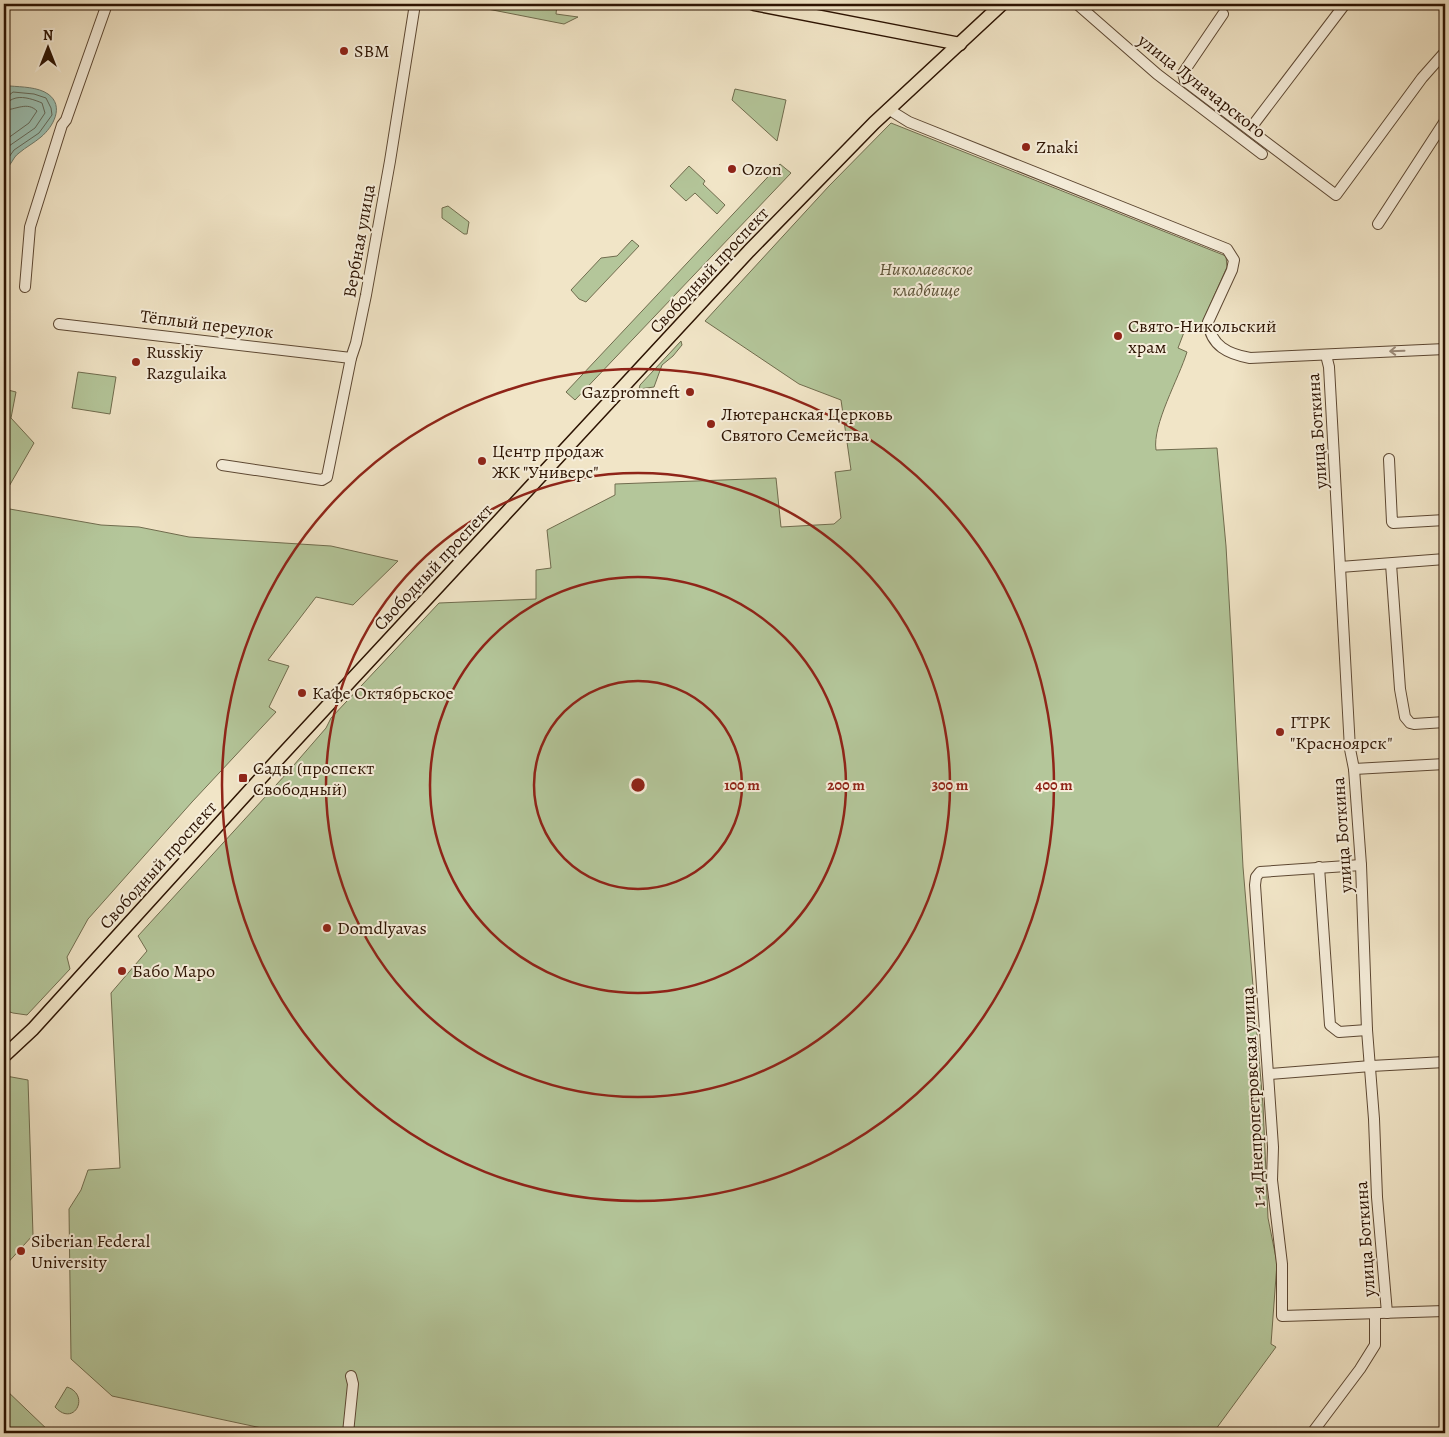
<svg xmlns="http://www.w3.org/2000/svg" width="1449" height="1437" viewBox="0 0 1449 1437" font-family="Alegreya,serif">
  <style>
    .green { fill: #b4c69a; stroke: #706c4e }
    .water { fill: #9bbfb1; stroke: #6f7a6b }
    .lines { fill: none; stroke-linecap: round; stroke-linejoin: round }
    .shore { stroke: #64695a; stroke-width: 1 }
    .minor-casing { stroke: #5d4833; stroke-width: 12 }
    .major-casing { stroke: #2c1302; stroke-width: 15 }
    .minor { stroke: #f6eedb; stroke-width: 10 }
    .major { stroke: #f1e5c7; stroke-width: 12 }
    .oneway { stroke: #9b8b79 }
    .ring { fill: none; stroke: #8f2418; stroke-width: 2.5 }
    .poi-dot { fill: #8f2418; stroke: #f6eedb; stroke-width: 2 }
    .labels { text-anchor: middle; stroke-width: 4; stroke-linejoin: round; paint-order: stroke }
    .poi-label { font-size: 18px; fill: #2c1302; stroke: #f6eedb; text-anchor: start }
    .street-label { font-size: 18px; fill: #2c1302; stroke: #f6eedb }
    .park-label { font-size: 18px; font-style: italic; fill: #5c5237; stroke: #f6eedb }
    .centre { fill: #8f2418; stroke: #f6eedb; stroke-width: 2.5 }
    .ring-label { font-size: 15px; text-anchor: middle; font-weight: bold; fill: #8f2418; stroke: #f6eedb; stroke-width: 4; stroke-linejoin: round; paint-order: stroke }
  </style>
  <rect width="100%" height="100%" fill="#f1e5c7"/>
  <filter id="stains"><feTurbulence type="fractalNoise" baseFrequency=".004" numOctaves="4"/><feColorMatrix values="0 0 0 0 .2 0 0 0 0 .09 0 0 0 0 .02 0 0 0 .5 -.17"/></filter>
  <radialGradient id="worn" r=".72"><stop offset=".6" stop-color="#630" stop-opacity="0"/><stop offset="1" stop-color="#630" stop-opacity=".3"/></radialGradient>
  <g class="green">
    <path d="M462,4H557L556,14L578,17L564,24Z"/>
    <path d="M735,89L786,100L777,141L732,100Z"/>
    <path d="M891,123L1226,256L1227,267L1198,332L1186,327L1178,348L1187,352C1179,378 1152,425 1156,450L1217,448L1226,546L1232,651L1243,867L1263,1105L1268,1218L1277,1263L1271,1344L1276,1347L1213,1433H285L112,1396L71,1359L69,1209L81,1190L88,1170L120,1168L111,993L147,951L138,936L287,773L326,728L331,718L439,603L536,599V570L551,568L547,530L615,495V484L776,478L781,527L834,524L841,518L835,472L851,470L841,400L799,384L705,321L829,186Z"/>
    <path d="M780,164L791,173L575,400L566,392Z"/>
    <path d="M689,166L705,181L703,184L725,205L717,214L695,193L686,201L670,186Z"/>
    <path d="M448,206L469,222L467,234H464L442,218V208Z"/>
    <path d="M632,240L639,246L586,302L579,299L571,290L601,258L617,256Z"/>
    <path d="M681,341L682,345L673,356L662,365L654,387L639,389L640,385Z"/>
    <path d="M78,372L116,377L110,414L72,408Z"/>
    <path d="M4,389L16,392L11,418L34,443L4,495Z"/>
    <path d="M4,508L101,525L139,527L189,537L331,546L398,561L353,605L316,597L268,660L289,666L269,707L276,712L192,802L88,919L67,957L70,969L27,1015L13,1013L4,1010Z"/>
    <path d="M6,1076L28,1080L33,1235L4,1267V1078Z"/>
    <path d="M67,1387C91,1395 74,1428 55,1407Z"/>
    <path d="M4,1388L51,1433H4Z"/>
  </g>
  <path class="water" d="M10,86C22,87 38,87 48,94C65,106 53,127 41,137C34,143 26,147 19,153C12,158 13,164 4,170V93Z"/>
  <g class="lines">
    <g class="shore">
      <path d="M4,96H8L13,92L34,94L46,98L51,108L52,115L39,133L14,150L4,164"/>
      <path d="M4,103C9,102 11,99 16,98C24,96 35,100 42,103L45,113L35,128L9,146L4,154"/>
      <path d="M4,110C16,110 27,101 37,111L29,123L4,141"/>
    </g>
    <g class="minor-casing">
      <g id="minor">
        <path d="M1077,4L1157,74L1262,154"/>
        <path d="M4,6V4"/>
        <path d="M1223,14L1185,70L1183,73L1185,81L1336,195L1422,78L1445,52"/>
        <path d="M888,109L909,122L1227,249L1234,260L1232,270L1208,322C1211,346 1228,354 1250,358L1445,349"/>
        <path d="M1250,129L1345,4"/>
        <path d="M1378,224L1445,121"/>
        <path d="M25,287L30,227L62,125L66,120L107,4"/>
        <path d="M59,324L351,358"/>
        <path d="M1326,355L1329,367L1350,749L1354,769L1361,865L1367,1030L1374,1119L1377,1197L1387,1313"/>
        <path d="M1389,459L1392,522L1393,523L1445,520"/>
        <path d="M222,465L322,480L327,477L351,358L356,343L366,295L390,161L415,4"/>
        <path d="M1391,564L1400,689L1405,717L1410,723L1414,724L1445,722"/>
        <path d="M1340,567L1445,559"/>
        <path d="M1354,769L1445,764"/>
        <path d="M1361,865L1260,872L1256,877L1255,885L1273,1147L1272,1180L1282,1264V1316L1445,1311"/>
        <path d="M1319,867L1330,1025L1339,1032L1367,1030"/>
        <path d="M1269,1074L1371,1066L1445,1062"/>
        <path d="M348,1433L353,1384L351,1376"/>
        <path d="M1312,1433L1360,1369L1375,1345V1314"/>
      </g>
    </g>
    <g class="major-casing">
      <g id="major">
        <path d="M754,4L960,44"/>
        <path d="M4,1056L33,1029L280,757L749,251L874,123L1002,4"/>
      </g>
    </g>
    <use href="#minor" class="minor"/>
    <use href="#major" class="major"/>
  </g>
  <defs><path id="oneway-shaft" d="M-6 0H5M1.5-3L5.5 0L1.5 3" fill="none" stroke-width="1.6" stroke-linecap="round" stroke-linejoin="round" transform="scale(1.25)"/></defs>
  <use class="oneway" href="#oneway-shaft" transform="translate(1397 351) rotate(178)"/>
  <g class="ring">
    <circle cx="638" cy="785" r="104"/>
    <circle cx="638" cy="785" r="208"/>
    <circle cx="638" cy="785" r="312"/>
    <circle cx="638" cy="785" r="416"/>
  </g>
  <g class="poi-dot">
    <circle cx="344" cy="51" r="5"/>
    <circle cx="1026" cy="147" r="5"/>
    <circle cx="732" cy="169" r="5"/>
    <circle cx="1118" cy="336" r="5"/>
    <circle cx="136" cy="362" r="5"/>
    <circle cx="690" cy="392" r="5"/>
    <circle cx="711" cy="424" r="5"/>
    <circle cx="482" cy="461" r="5"/>
    <circle cx="302" cy="693" r="5"/>
    <circle cx="1280" cy="732" r="5"/>
    <rect x="238" y="773" width="10" height="10" rx="2.5"/>
    <circle cx="327" cy="928" r="5"/>
    <circle cx="122" cy="971" r="5"/>
    <circle cx="21" cy="1251" r="5"/>
  </g>
  <g class="labels">
    <g class="poi-label">
      <text x="354" y="57">SBM</text>
      <text x="1036" y="153">Znaki</text>
      <text x="742" y="175">Ozon</text>
      <text x="1128" y="332">Свято-Никольский<tspan x="1128" dy="21">храм</tspan></text>
      <text x="146" y="358">Russkiy<tspan x="146" dy="21">Razgulaika</tspan></text>
      <text x="680" y="398" text-anchor="end">Gazpromneft</text>
      <text x="721" y="420">Лютеранская Церковь<tspan x="721" dy="21">Святого Семейства</tspan></text>
      <text x="492" y="457">Центр продаж<tspan x="492" dy="21">ЖК "Универс"</tspan></text>
      <text x="312" y="699">Кафе Октябрьское</text>
      <text x="1290" y="728">ГТРК<tspan x="1290" dy="21">"Красноярск"</tspan></text>
      <text x="253" y="774">Сады (проспект<tspan x="253" dy="21">Свободный)</tspan></text>
      <text x="337" y="934">Domdlyavas</text>
      <text x="132" y="977">Бабо Маро</text>
      <text x="31" y="1247">Siberian Federal<tspan x="31" dy="21">University</tspan></text>
    </g>
    <g class="street-label">
      <text transform="translate(1202 86) rotate(38)" y="6">улица Луначарского</text>
      <text transform="translate(359 241) rotate(-80)" y="6">Вербная улица</text>
      <text transform="translate(709 270) rotate(-47)" y="6">Свободный проспект</text>
      <text transform="translate(207 324) rotate(7)" y="6">Тёплый переулок</text>
      <text transform="translate(1317 431) rotate(-94)" y="6">улица Боткина</text>
      <text transform="translate(433 567) rotate(-47)" y="6">Свободный проспект</text>
      <text transform="translate(1342 835) rotate(-94)" y="6">улица Боткина</text>
      <text transform="translate(158 865) rotate(-48)" y="6">Свободный проспект</text>
      <text transform="translate(1253 1097) rotate(-93)" y="6">1-я Днепропетровская улица</text>
      <text transform="translate(1365 1239) rotate(-94)" y="6">улица Боткина</text>
    </g>
    <g class="park-label">
      <text x="926" y="275">Николаевское<tspan x="926" dy="21">кладбище</tspan></text>
    </g>
  </g>
  <circle cx="638" cy="785" r="8" class="centre"/>
  <g class="ring-label">
    <text x="742" y="790">100 m</text>
    <text x="846" y="790">200 m</text>
    <text x="950" y="790">300 m</text>
    <text x="1054" y="790">400 m</text>
  </g>
  <rect width="1449" height="1437" fill="none" stroke="#f1e5c7" stroke-width="20"/>
  <rect x="5" y="5" width="1439" height="1427" fill="none" stroke="#2c1302" stroke-width="2.5"/>
  <rect x="10" y="10" width="1429" height="1417" fill="none" stroke="#2c1302"/>
  <g transform="translate(48 48)" stroke="#f6eedb" stroke-width="4" paint-order="stroke">
  <path d="M0-4L9 19L0 12L-9 19Z" fill="#2c1302"/>
  <text y="-8" font-size="14" font-weight="bold" text-anchor="middle" fill="#2c1302">N</text>
  </g>
  <rect width="100%" height="100%" filter="url(#stains)"/>
  <rect width="100%" height="100%" fill="url(#worn)"/>
</svg>
